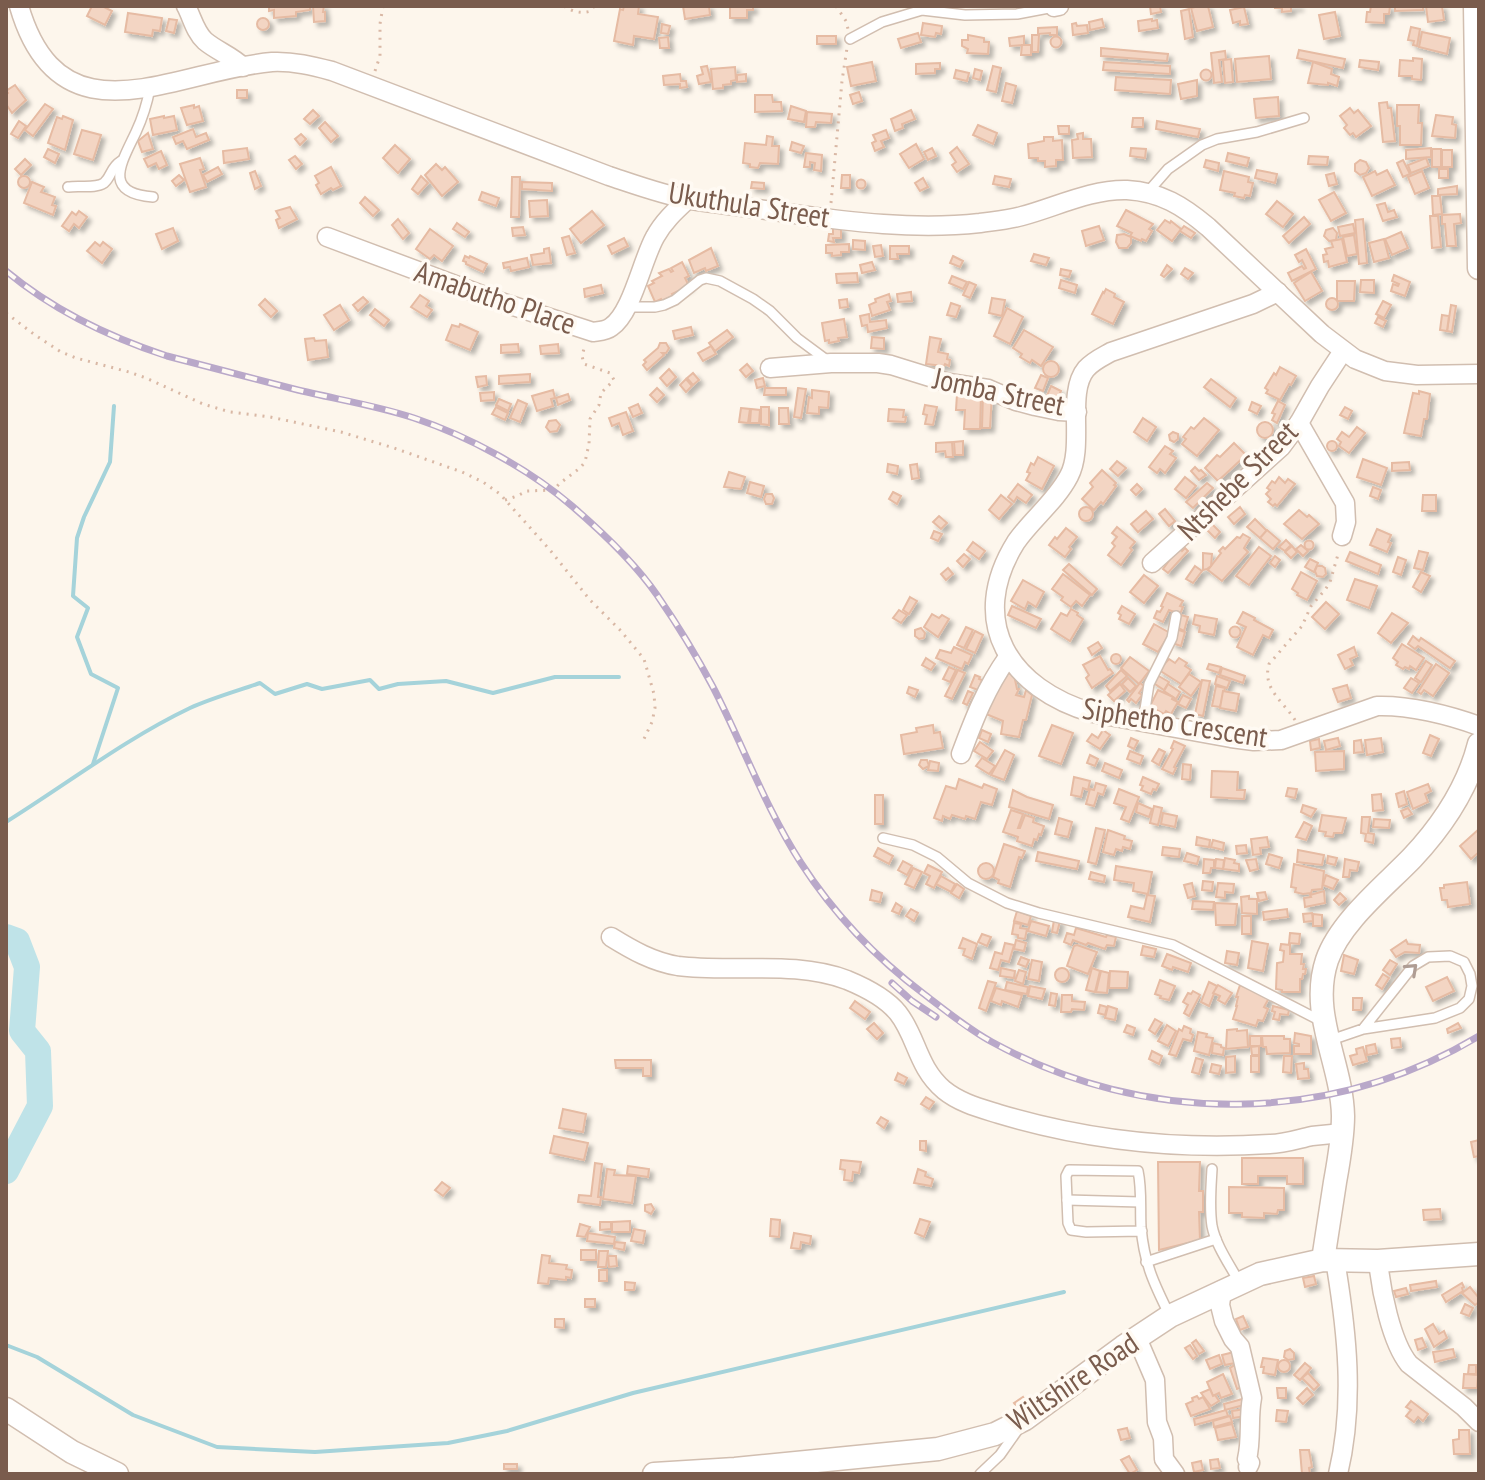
<svg xmlns="http://www.w3.org/2000/svg" width="1485" height="1480" viewBox="0 0 1485 1480" font-family="'PT Sans Narrow',sans-serif">
  <style>
    .lines { fill: none; stroke-linecap: round; stroke-linejoin: round }
    .stream { stroke: #a5d3da; stroke-width: 4 }
    .river { stroke: #bfe3e8; stroke-width: 26 }
    .building { fill: #f3d5c3; stroke: #e6bba3; stroke-width: 2; filter: url(#shadow) }
    .service-casing { stroke: #d1beb0; stroke-width: 12 }
    .minor-casing { stroke: #d1beb0; stroke-width: 21 }
    .tertiary-casing { stroke: #d1beb0; stroke-width: 25 }
    .path { stroke: #d9b8a5; stroke-width: 3; stroke-dasharray: 2 6; stroke-linecap: butt }
    .service { stroke: #fff; stroke-width: 9 }
    .minor { stroke: #fff; stroke-width: 18 }
    .tertiary { stroke: #fff; stroke-width: 22 }
    .rail-casing { stroke: #b9a8c9; stroke-width: 7 }
    .rail { stroke: #fffaf3; stroke-width: 4; stroke-dasharray: 12; stroke-linecap: butt }
    .oneway { stroke: #af9d94 }
    .labels { text-anchor: middle; stroke-width: 7; stroke-linejoin: round; paint-order: stroke }
    .street-label { font-size: 30px; fill: #7a5c4d; stroke: #fffaf3 }
  </style>
  <defs>
    <filter id="shadow"><feDropShadow dx="4" dy="4" stdDeviation="2" flood-color="#0004"/></filter>
  </defs>
  <rect width="100%" height="100%" fill="#fdf6ec"/>
  <g class="lines">
    <g class="stream">
      <path d="M93,764L118,688L91,674L77,637L88,608L73,596L77,538L84,517L110,462L114,406"/>
      <path d="M6,822C67,784 125,739 190,708C212,698 237,691 260,683L275,694L307,684L322,689L370,680L379,689L398,684L446,681L493,693L555,677H619"/>
      <path d="M6,1345L37,1357L133,1415L217,1447L315,1452L448,1443L507,1431L633,1393L1064,1292"/>
    </g>
    <path class="river" d="M6,937L17,941L27,967L22,1031L38,1051L40,1106L6,1171"/>
  </g>
  <g class="building">
    <path d="M92,6H102L112,11L105,25L87,16Z"/>
    <path d="M269,6H310V10L296,12V16L274,18V10L269,11Z"/>
    <path d="M313,6H324L323,12H325V21L314,22Z"/>
    <path d="M624,6H639L638,14L658,17L654,39L634,36L633,45L614,41L620,9L623,10Z"/>
    <path d="M683,6H709L710,15L685,19Z"/>
    <path d="M730,6H753V10H747V18H730Z"/>
    <path d="M1150,6H1160L1161,12L1151,14Z"/>
    <path d="M1199,6H1208L1213,27L1197,31L1191,8Z"/>
    <path d="M1275,6H1299V7H1291V11L1282,12V8H1275Z"/>
    <path d="M1371,6H1390L1389,14H1384V23L1366,22L1367,12H1370Z"/>
    <path d="M1395,6H1423V10L1395,11Z"/>
    <path d="M1426,6H1442L1444,20L1428,22Z"/>
    <path d="M1244,7L1248,24L1240,25V21L1233,23L1230,10Z"/>
    <path d="M1189,9L1193,37L1185,39L1181,11Z"/>
    <path d="M1335,12L1340,36L1324,39L1319,15Z"/>
    <path d="M128,13L162,18L160,31L153,30L152,36L125,32Z"/>
    <circle cx="263" cy="24" r="6"/>
    <path d="M169,19L177,20L174,33L166,31Z"/>
    <path d="M1102,19L1104,27L1090,30L1089,22Z"/>
    <path d="M1152,19V21L1157,20L1158,28L1139,31L1138,21Z"/>
    <path d="M923,23L942,26L941,34L936,33L935,37L921,35Z"/>
    <path d="M1076,23L1077,26L1087,25L1088,33L1073,35L1072,24Z"/>
    <path d="M662,24L670,26L668,34L661,33Z"/>
    <path d="M1057,27V35H1050V33L1038,34V28Z"/>
    <path d="M1411,27L1420,29L1417,46L1413,45L1414,41L1408,40Z"/>
    <path d="M1422,32L1450,38L1447,54L1419,47Z"/>
    <path d="M918,33L921,42L901,48L898,39Z"/>
    <path d="M968,35L984,38V42H989L988,54L967,53L968,49L962,46V40H968Z"/>
    <path d="M1032,35H1039L1038,52H1032Z"/>
    <rect x="817" y="36" width="19" height="8"/>
    <path d="M1024,36V45L1010,46L1009,38Z"/>
    <circle cx="1056" cy="42" r="5.5"/>
    <path d="M668,37L669,48H660L659,38Z"/>
    <path d="M1022,45H1031V55H1021Z"/>
    <path d="M1101,48L1168,54L1167,61L1101,56Z"/>
    <path d="M1299,50L1345,59L1343,68L1297,58Z"/>
    <path d="M1225,51L1226,59L1219,60L1222,82L1214,83L1211,53Z"/>
    <path d="M1269,56L1271,79L1237,82L1235,59Z"/>
    <path d="M1413,58L1422,59L1421,80L1412,79V76H1399L1400,60L1413,61Z"/>
    <path d="M1231,59L1233,82L1225,83L1223,60Z"/>
    <path d="M1360,60L1379,62L1378,70L1359,67Z"/>
    <path d="M872,62L876,81L851,86L847,67Z"/>
    <path d="M1104,62L1170,66V74L1103,70Z"/>
    <path d="M1313,62L1332,69L1331,74L1339,77L1337,86L1328,83V85L1308,83Z"/>
    <path d="M940,63V69H935V73L916,74V64Z"/>
    <path d="M707,66L711,82L699,84L697,76L703,74L701,67Z"/>
    <path d="M993,66L1001,68L996,92L987,90Z"/>
    <path d="M735,67L736,80L731,81V84L723,85V88L713,89L711,69Z"/>
    <path d="M975,69L982,71L980,80L973,78Z"/>
    <circle cx="1206" cy="75" r="5.5"/>
    <path d="M956,70L969,73L967,81L954,78Z"/>
    <path d="M680,74L681,81H686L687,87L680,88V84L664,85L663,76Z"/>
    <path d="M746,74V81L737,82V75Z"/>
    <path d="M1116,77L1171,80L1170,94L1115,90Z"/>
    <path d="M1197,80V96L1181,99L1178,84Z"/>
    <path d="M1006,83L1016,86L1012,103L1002,101Z"/>
    <path d="M15,85L26,100L12,113L6,104V95L8,93L6,91Z"/>
    <rect x="237" y="90" width="10" height="8"/>
    <path d="M859,92L862,101L853,104L850,95Z"/>
    <path d="M755,95H772L773,102H781L782,111L755,112Z"/>
    <path d="M1278,97L1279,116L1256,118L1254,99Z"/>
    <path d="M1387,102L1388,108H1391L1395,141L1383,142L1379,103Z"/>
    <path d="M45,104L53,109L33,136L25,130Z"/>
    <path d="M194,105V108L199,106L203,121L187,125L181,108Z"/>
    <path d="M1397,105H1419L1418,123H1422L1421,145H1400V126H1397Z"/>
    <path d="M791,106L806,111L804,122L788,119Z"/>
    <path d="M1350,108L1354,113L1358,110L1371,126L1356,137L1353,133L1350,135L1344,128L1347,125L1340,116Z"/>
    <path d="M313,110L319,116L310,124L304,119Z"/>
    <path d="M911,110L915,119L902,124L903,128L895,131L891,119Z"/>
    <path d="M807,112L832,114L831,123L816,122L815,127H806Z"/>
    <path d="M1436,115L1453,117L1452,124L1456,125L1455,138L1432,136Z"/>
    <path d="M63,116L73,120L65,150L48,143L57,117L62,119Z"/>
    <path d="M164,116V118L174,116L177,130L153,135L150,119Z"/>
    <path d="M1133,118H1143V127H1132Z"/>
    <path d="M19,121L26,126L18,138L11,134Z"/>
    <path d="M1157,121L1200,129L1198,137L1156,129Z"/>
    <path d="M325,122L338,136L331,142L319,128Z"/>
    <path d="M978,125L997,133L993,144L973,135Z"/>
    <path d="M1058,126H1069V134H1059Z"/>
    <path d="M193,129L196,137L206,133L209,140L187,149L183,141L176,144L173,137Z"/>
    <path d="M82,130L101,135L93,160L74,154Z"/>
    <path d="M886,130L889,138L881,141L884,147L875,151L872,143L876,141L873,135Z"/>
    <path d="M148,133L153,149L142,152L138,141Z"/>
    <path d="M1083,133V139H1091L1092,157L1073,158L1072,140L1078,139L1077,134Z"/>
    <path d="M301,134L306,139L300,145L295,139Z"/>
    <path d="M767,136L773,137L772,146H779L778,164L760,163L758,168L750,167V164L743,163L745,143L766,145Z"/>
    <path d="M1044,137H1053V141L1062,140L1063,160H1056V166L1045,167V161H1038V158H1029L1028,144L1044,141Z"/>
    <path d="M792,142L804,146L801,153L790,150Z"/>
    <path d="M916,144L924,159L909,168L900,154Z"/>
    <path d="M395,145L410,159L398,173L383,158Z"/>
    <path d="M957,147L969,164L957,172L952,165L956,162L950,153Z"/>
    <path d="M247,148L249,159L224,163L223,151Z"/>
    <path d="M932,148L936,156L928,160L924,152Z"/>
    <path d="M1131,148L1146,149L1145,158L1130,156Z"/>
    <path d="M1431,148V157L1406,159V150Z"/>
    <path d="M48,149L59,154L55,163L44,157Z"/>
    <rect x="1432" y="149" width="9" height="18"/>
    <rect x="1442" y="150" width="10" height="17"/>
    <path d="M161,151L167,165L159,169L156,163L148,167L144,159Z"/>
    <path d="M806,153L822,155L821,171L814,170L815,163L810,162V167H804Z"/>
    <path d="M1228,153L1249,158L1247,166L1226,161Z"/>
    <path d="M295,156L302,164L296,169L289,160Z"/>
    <path d="M1309,156L1328,157L1327,165L1308,164Z"/>
    <path d="M200,158L204,169L200,170L206,187L190,192L180,164Z"/>
    <path d="M1426,158L1429,166L1411,173L1408,165Z"/>
    <path d="M25,159L31,165L21,175L15,169Z"/>
    <path d="M1206,160L1219,163L1218,171L1204,167Z"/>
    <path d="M1360,160L1366,162L1369,168L1366,173L1360,175L1355,171V164Z"/>
    <path d="M1403,160L1410,174L1403,177L1397,163Z"/>
    <path d="M436,164L442,170L445,167L458,182L442,196L425,175Z"/>
    <path d="M218,167L222,174L207,182L203,175Z"/>
    <path d="M331,167L341,186L333,190L331,188L321,194L316,185L319,183L315,176Z"/>
    <rect x="1439" y="169" width="9" height="9"/>
    <path d="M1257,170L1277,174L1275,183L1255,178Z"/>
    <path d="M1387,170L1395,185L1372,196L1363,177L1375,171L1377,175Z"/>
    <path d="M255,171L261,186L255,189L250,173Z"/>
    <path d="M1224,171L1249,177L1248,182L1253,183L1250,196L1245,195L1244,198L1234,196L1235,193L1220,190Z"/>
    <path d="M1422,171L1429,188L1415,194L1408,177Z"/>
    <path d="M1334,173L1337,184L1329,186L1326,175Z"/>
    <path d="M179,175L184,180L176,186L172,181Z"/>
    <path d="M842,175H850V188H841Z"/>
    <path d="M421,176L428,183L418,194L412,189Z"/>
    <path d="M995,176L1011,179L1009,187L993,184Z"/>
    <circle cx="24" cy="182" r="6"/>
    <path d="M512,177H520L519,217H511Z"/>
    <path d="M923,178L928,187L920,191L915,183Z"/>
    <circle cx="861" cy="184" r="4.5"/>
    <path d="M32,182L44,187L41,192L55,197L52,205L56,206L53,215L24,203Z"/>
    <path d="M522,182L552,183V191L522,189Z"/>
    <path d="M752,182L764,183V189L751,188Z"/>
    <path d="M1457,186V194L1438,195V189Z"/>
    <path d="M482,192L499,198L496,206L479,200Z"/>
    <path d="M1334,192L1346,213L1331,221L1319,200Z"/>
    <path d="M1432,196H1440L1442,214L1433,215Z"/>
    <path d="M365,197L379,210L373,216L360,203Z"/>
    <path d="M547,200L548,216L530,217L529,201Z"/>
    <path d="M1277,201L1293,214L1283,227L1266,214Z"/>
    <path d="M1385,203L1388,212L1394,210L1397,217L1383,221L1377,205Z"/>
    <path d="M290,207L297,219L279,228L276,220L280,218L276,211Z"/>
    <path d="M1126,210L1153,224L1149,229L1152,231L1146,241L1142,239L1141,241L1130,236L1132,233L1117,226Z"/>
    <path d="M79,211L87,217L79,228L74,224L69,231L62,226L72,212L76,215Z"/>
    <path d="M592,211L604,225L581,243L570,229Z"/>
    <path d="M1460,214L1461,223L1454,224L1456,246H1447L1445,224H1442V215Z"/>
    <path d="M1430,216H1438L1441,247L1432,248Z"/>
    <path d="M1304,217L1310,224L1289,243L1283,236Z"/>
    <path d="M398,219L409,233L403,239L392,225Z"/>
    <path d="M1363,219L1367,263L1359,264L1355,220Z"/>
    <path d="M1165,220L1170,223L1171,221L1181,229L1172,241L1157,230Z"/>
    <path d="M457,223L469,232L465,237L453,229Z"/>
    <path d="M1353,224L1355,233L1340,236L1338,227Z"/>
    <path d="M1099,226L1104,240L1086,246L1082,231Z"/>
    <path d="M1184,226L1195,233L1191,238L1180,231Z"/>
    <path d="M523,227L525,235L513,236L512,228Z"/>
    <path d="M173,228L178,241L162,249L156,234Z"/>
    <path d="M833,228H841V238H833L834,242L828,241L829,234H833Z"/>
    <path d="M1333,228L1337,233L1336,240L1329,241L1324,236L1326,230Z"/>
    <path d="M430,229L453,246L442,261L434,255L430,259L416,249Z"/>
    <path d="M1401,232L1408,248L1392,255L1385,239Z"/>
    <path d="M1124,234L1131,237V243L1127,248H1119L1116,242L1117,235Z"/>
    <path d="M1354,235L1357,254L1347,256L1343,237Z"/>
    <path d="M569,236L575,253L567,255L562,238Z"/>
    <path d="M624,238L628,246L612,254L608,246Z"/>
    <path d="M1342,239L1347,262L1329,267L1328,261L1324,262L1323,255L1327,254L1325,249L1333,247L1331,241Z"/>
    <path d="M1384,239L1389,258L1374,262L1369,243Z"/>
    <path d="M853,240L865,241V250L853,249Z"/>
    <path d="M95,242L100,246L103,242L112,249L102,263L87,251Z"/>
    <path d="M849,244V252H841V255L832,256V253H826V245Z"/>
    <path d="M881,245L883,256L875,257L873,246Z"/>
    <path d="M890,246H909V254H897L898,259H890Z"/>
    <path d="M549,248L551,263L533,265L531,255L544,253V249Z"/>
    <path d="M711,248L718,266L706,271L705,268L694,273L689,260Z"/>
    <path d="M1306,249L1316,269L1292,281L1288,273L1302,266L1304,269L1306,268L1302,260L1299,262L1295,255Z"/>
    <path d="M1034,254L1049,258L1046,265L1031,261Z"/>
    <path d="M465,256L469,258L470,256L487,264L483,272L466,264V262L463,261Z"/>
    <path d="M953,256L963,261L960,267L950,263Z"/>
    <path d="M527,258L529,267L511,271L510,267L504,268L503,263Z"/>
    <path d="M682,262L689,276L685,278L689,286L672,294L673,296L662,301L661,299L655,302L648,286L654,283L652,281L662,276L659,273L669,269L671,272L673,271L671,268Z"/>
    <path d="M872,262L875,270L862,273L860,265Z"/>
    <path d="M1167,265L1172,269L1164,277L1161,275Z"/>
    <path d="M1185,268L1193,273L1188,279L1181,274Z"/>
    <path d="M1061,269L1071,271L1069,277L1060,275Z"/>
    <path d="M1311,272L1322,291L1305,301L1294,283Z"/>
    <path d="M857,273L858,282L837,283L836,274Z"/>
    <path d="M1394,275L1410,282L1405,296L1391,291L1393,284L1398,286L1399,284L1392,281Z"/>
    <path d="M952,276L967,282L963,289L949,283Z"/>
    <path d="M1061,280L1077,285L1075,293L1059,288Z"/>
    <path d="M1361,280H1374V293L1360,292Z"/>
    <path d="M1337,281H1355L1354,301H1337Z"/>
    <path d="M969,282L976,285L970,298L963,295Z"/>
    <path d="M601,285L603,293L585,297L584,289Z"/>
    <path d="M1106,289L1115,294L1114,297L1124,302L1113,324L1092,314L1103,292L1104,293Z"/>
    <path d="M911,292L912,301L898,302L897,294Z"/>
    <path d="M889,294L891,301L887,302L890,310L872,316L869,305L876,302L875,299Z"/>
    <path d="M420,295L429,301L426,306L432,310L427,317L411,307Z"/>
    <path d="M363,297L368,302L358,311L353,305Z"/>
    <path d="M992,298L1005,300L1002,316L989,313Z"/>
    <circle cx="1332" cy="304" r="6"/>
    <path d="M265,299L277,311L271,317L259,305Z"/>
    <path d="M847,299L848,307L840,308L839,300Z"/>
    <path d="M1383,301L1391,305L1384,318L1376,314Z"/>
    <path d="M951,303L960,306L956,317L947,315Z"/>
    <path d="M340,305L349,320L334,330L324,315Z"/>
    <path d="M1451,305L1456,306L1452,332L1447,331Z"/>
    <path d="M1007,308L1023,317L1010,344L994,336Z"/>
    <path d="M375,309L389,320L384,326L370,315Z"/>
    <path d="M869,314L870,322L886,320L887,328L868,332L867,325L862,326L860,316Z"/>
    <path d="M1442,315L1449,316L1447,331L1440,330Z"/>
    <path d="M1378,317L1386,321L1383,327L1375,323Z"/>
    <path d="M844,319L847,337L838,338L839,341L829,343V340L825,341L822,323Z"/>
    <path d="M460,324L478,332L470,350L446,340L452,325L459,327Z"/>
    <path d="M691,327L693,335L675,339L673,331Z"/>
    <path d="M727,330L733,337L715,351L709,343Z"/>
    <path d="M1024,330L1053,347L1041,366L1032,360L1030,363L1020,357L1022,354L1013,348Z"/>
    <path d="M872,337L884,338V349L871,348Z"/>
    <path d="M930,337L941,339L938,352L948,354L947,359L950,360L949,366L945,364L944,366L926,364Z"/>
    <path d="M314,338L315,341L326,340L328,357L308,360L305,339Z"/>
    <path d="M660,343H666L669,348L668,350L666,353H662L664,355L647,370L643,365L646,362L644,360L658,348Z"/>
    <path d="M518,344L519,352L501,353V345Z"/>
    <path d="M558,344L559,353L541,354L540,346Z"/>
    <path d="M711,346L716,354L703,361L698,353Z"/>
    <circle cx="1051" cy="369" r="8"/>
    <path d="M747,364L753,371L746,377L740,370Z"/>
    <path d="M1280,367L1296,376L1291,385L1289,384L1280,400L1266,393L1268,390L1265,388L1274,373L1276,375Z"/>
    <path d="M669,369L676,377L667,386L660,378Z"/>
    <path d="M693,373L699,380L693,385L687,378Z"/>
    <path d="M530,374V382L499,384V376Z"/>
    <path d="M1041,375L1048,378L1043,391L1035,388Z"/>
    <path d="M486,376L487,385L478,387L476,377Z"/>
    <path d="M763,378L765,386L757,388L755,380Z"/>
    <path d="M686,379L692,386L686,392L680,385Z"/>
    <path d="M1211,379L1236,398L1230,407L1204,387Z"/>
    <path d="M1051,386L1061,391L1056,402L1046,398Z"/>
    <path d="M657,388L664,395L657,402L650,395Z"/>
    <path d="M765,388H786V395H764Z"/>
    <path d="M798,388L806,389L801,418L794,417Z"/>
    <path d="M553,390L555,398L551,399L553,406L537,411L532,396Z"/>
    <path d="M812,390L829,392L828,408L819,407V414L807,413L809,397L812,398Z"/>
    <path d="M1419,391L1430,394L1427,419H1424L1421,436L1404,433L1413,393L1419,394Z"/>
    <path d="M494,392V400L481,401L480,393Z"/>
    <path d="M568,394L570,400L558,405L556,398Z"/>
    <path d="M957,394L981,395L980,429H964L965,410H956Z"/>
    <path d="M983,394H992L990,428H982Z"/>
    <path d="M499,399L511,404L508,411L496,405Z"/>
    <path d="M518,400L527,404L520,422L510,418Z"/>
    <path d="M1278,401L1285,405L1277,423L1272,420L1275,414L1272,413Z"/>
    <path d="M1252,402L1261,406L1257,414L1249,410Z"/>
    <path d="M638,404L642,413L633,417L629,408Z"/>
    <path d="M925,405L937,407L933,425L925,424L927,415L923,414Z"/>
    <path d="M496,407L508,413L505,420L492,414Z"/>
    <path d="M761,407H769V425L761,424Z"/>
    <path d="M1345,407L1352,411L1348,419L1340,415Z"/>
    <path d="M741,408L750,409L748,423L739,422Z"/>
    <path d="M779,408H788L789,424H779Z"/>
    <path d="M751,409L760,410L759,423H750Z"/>
    <path d="M889,409L904,410L903,417H906L905,422L888,421Z"/>
    <path d="M626,412L633,431L623,435L619,423L612,426L609,418Z"/>
    <path d="M1143,418L1156,427L1147,441L1134,432Z"/>
    <path d="M1204,418L1219,430L1197,456L1182,444L1186,439L1183,437L1191,427L1194,429Z"/>
    <path d="M556,420L560,425L557,431L550,432L546,427L549,421Z"/>
    <circle cx="1265" cy="430" r="8"/>
    <path d="M1357,427L1365,433L1349,453L1339,446L1341,442L1337,439L1342,432L1349,437Z"/>
    <path d="M1173,432L1178,434V439L1174,442L1170,440L1169,435Z"/>
    <path d="M963,441V455H955L954,442Z"/>
    <circle cx="1332" cy="446" r="5"/>
    <path d="M952,442L953,457H946L945,451L936,452V443Z"/>
    <path d="M1234,443L1246,455L1218,481L1205,468L1217,455L1220,457Z"/>
    <path d="M1165,446L1173,451L1170,454L1176,458L1165,473L1160,469L1157,473L1149,467Z"/>
    <path d="M1038,457L1054,466L1042,489L1026,480L1030,473L1027,472L1031,463L1034,465Z"/>
    <path d="M1363,459L1387,468L1381,485L1357,477Z"/>
    <path d="M1117,461L1126,468L1118,476L1110,469Z"/>
    <path d="M1409,462L1410,470L1392,471V463Z"/>
    <path d="M888,464L898,466L897,474L887,472Z"/>
    <path d="M917,464L919,478L912,479L910,465Z"/>
    <path d="M1195,467L1199,471L1201,470L1206,475L1199,480L1191,471Z"/>
    <path d="M1102,470L1116,483L1114,485L1116,486L1103,504L1101,502L1094,510L1082,499L1093,487L1090,483Z"/>
    <path d="M729,472L745,477L741,489L724,487Z"/>
    <path d="M1185,477L1196,486L1186,498L1175,489Z"/>
    <path d="M1279,477L1285,483L1288,479L1295,484L1277,506L1275,504L1273,506L1268,502L1271,499L1266,494L1270,490L1267,488L1272,481L1275,483Z"/>
    <path d="M750,482L764,486L761,497L747,493Z"/>
    <path d="M1207,483L1213,488L1193,508L1186,502Z"/>
    <path d="M1018,484L1032,495L1026,503L1017,497L1014,502L1008,497Z"/>
    <path d="M1137,484L1142,489L1136,495L1131,490Z"/>
    <path d="M1373,487L1381,490L1378,499L1370,496Z"/>
    <path d="M893,492L901,496L897,504L889,499Z"/>
    <path d="M766,494H772L774,498L772,504H766L764,499Z"/>
    <path d="M1001,495L1012,504L999,519L989,510Z"/>
    <path d="M1423,495H1436V511H1422Z"/>
    <path d="M1240,507L1245,514L1234,524L1228,517Z"/>
    <circle cx="1086" cy="514" r="7"/>
    <path d="M1165,509L1175,521L1169,526L1159,514Z"/>
    <path d="M1299,510L1307,517L1309,515L1319,524L1302,539L1284,524Z"/>
    <path d="M1146,511L1153,519L1138,532L1131,524Z"/>
    <path d="M939,516L947,523L941,529L933,522Z"/>
    <path d="M1255,519L1267,531L1260,538L1247,527Z"/>
    <path d="M1210,522L1220,532L1215,538L1205,528Z"/>
    <path d="M1117,527L1135,542L1130,548L1132,550L1121,565L1108,555L1115,546L1112,543L1117,537L1112,533Z"/>
    <path d="M1066,528L1077,537L1069,547L1071,549L1065,557L1049,545L1055,537L1057,539Z"/>
    <path d="M1377,529L1391,535L1388,542L1391,543L1387,552L1370,545Z"/>
    <path d="M1267,530L1280,541L1273,549L1260,538Z"/>
    <path d="M934,531L942,534L938,541L931,538Z"/>
    <path d="M1243,534L1250,538L1244,548L1248,552L1222,581L1208,570L1221,553L1219,551L1223,547L1225,549L1237,537L1240,538Z"/>
    <path d="M1286,540L1291,545L1285,551L1279,547Z"/>
    <circle cx="1309" cy="545" r="4.5"/>
    <path d="M973,542L985,551L979,559L967,550Z"/>
    <path d="M1301,545L1308,551L1303,556L1296,549Z"/>
    <path d="M1292,546L1297,552L1291,558L1285,552Z"/>
    <path d="M1179,547L1182,551L1185,548L1188,551L1168,573L1163,569Z"/>
    <path d="M1259,547L1271,556L1249,585L1236,576Z"/>
    <path d="M1419,551L1428,553L1423,570L1414,568Z"/>
    <path d="M1350,552L1381,565L1378,574L1346,561Z"/>
    <path d="M1203,553L1212,554L1211,566L1207,569L1203,570Z"/>
    <path d="M964,554L970,559L963,567L957,561Z"/>
    <path d="M1275,556L1280,560L1275,567L1270,563Z"/>
    <path d="M1398,557L1406,560L1401,575L1393,572Z"/>
    <path d="M1310,559L1318,563L1314,572L1305,567Z"/>
    <path d="M1069,564L1097,589L1092,595L1063,570Z"/>
    <path d="M1195,566L1202,571L1193,583L1186,579Z"/>
    <path d="M1317,566H1322L1325,568L1326,574L1323,577L1317,576L1315,571Z"/>
    <path d="M948,568L953,574L946,580L941,574Z"/>
    <path d="M1301,572L1317,581L1307,600L1297,595L1298,593L1292,589Z"/>
    <path d="M1421,572L1430,576L1421,592L1413,587Z"/>
    <path d="M1063,574L1090,595L1082,606L1076,601L1071,607L1061,600L1063,597L1052,589Z"/>
    <path d="M1144,575L1158,586L1144,603L1130,592Z"/>
    <path d="M1355,579L1377,586L1369,608L1347,600Z"/>
    <path d="M1023,580L1044,592L1036,607L1028,602L1025,609L1011,601Z"/>
    <path d="M1167,593L1183,601L1180,606L1183,607L1180,614L1169,610L1163,622L1154,618L1157,611L1160,612L1163,607L1161,606Z"/>
    <path d="M910,597L917,601L909,614L903,610Z"/>
    <path d="M1326,602L1339,614L1325,629L1312,617Z"/>
    <path d="M1012,606L1041,619L1036,628L1008,615Z"/>
    <path d="M1122,606L1135,614L1129,624L1119,619L1121,615L1118,613Z"/>
    <path d="M1071,609L1078,613L1077,615L1083,619L1070,641L1051,629L1061,613L1067,616Z"/>
    <path d="M899,610L907,615L901,623L893,618Z"/>
    <path d="M1243,612L1255,618L1254,620L1273,630L1269,638L1263,635L1253,655L1237,647L1246,627L1237,623Z"/>
    <path d="M1392,613L1408,623L1391,643L1378,633Z"/>
    <path d="M932,614L939,618L942,615L949,619L938,637L924,627Z"/>
    <path d="M1181,615L1188,617L1184,631L1176,627Z"/>
    <path d="M1195,615L1217,619L1214,635L1199,632L1200,626L1193,624Z"/>
    <path d="M1154,624L1170,633L1158,652L1143,644Z"/>
    <circle cx="1235" cy="632" r="5.5"/>
    <path d="M966,627L973,630L964,648L957,645Z"/>
    <path d="M921,628L925,633L924,638L919,639L915,636V630Z"/>
    <path d="M1176,629L1185,632L1181,646L1172,643Z"/>
    <path d="M975,631L983,635L975,653L966,649Z"/>
    <path d="M1413,636L1419,641L1421,638L1455,661L1450,668L1418,646L1415,649L1408,644Z"/>
    <path d="M1098,642L1102,648L1092,655L1088,648Z"/>
    <path d="M1402,644L1424,658L1416,670L1410,666L1409,669L1405,667L1403,669L1396,665L1398,662L1393,658Z"/>
    <path d="M954,647L972,655L968,664L965,662L962,669L936,658L940,650L951,653Z"/>
    <path d="M1354,647L1357,656L1350,659L1353,665L1345,669L1338,655Z"/>
    <circle cx="1116" cy="659" r="5"/>
    <path d="M1100,656L1108,670L1110,669L1113,673L1092,688L1086,678L1089,675L1083,665Z"/>
    <path d="M1130,657L1149,671L1139,684L1121,668Z"/>
    <path d="M926,658L935,664L931,670L922,665Z"/>
    <path d="M1179,658L1187,663L1185,666L1191,670L1181,684L1159,670L1169,659L1175,663Z"/>
    <path d="M1426,661L1432,665L1421,682L1415,678Z"/>
    <path d="M1209,664L1221,667L1219,673L1207,669Z"/>
    <path d="M1436,664L1449,673L1433,696L1424,690L1421,694L1418,692Z"/>
    <path d="M949,667L956,670L950,682L943,679Z"/>
    <path d="M1222,668L1245,676L1243,683L1220,675Z"/>
    <path d="M958,670L965,673L952,699L945,696Z"/>
    <path d="M1121,670L1127,676L1110,691L1106,686Z"/>
    <path d="M1005,672L1014,675L1017,689H1019L1016,695L1024,697L1026,690L1032,695L1026,720H1023L1019,737L1001,734L1003,721L986,714Z"/>
    <path d="M1189,674L1201,682L1191,696L1179,687Z"/>
    <path d="M975,675L980,677L979,679L982,680L978,690L970,687Z"/>
    <path d="M1157,675L1169,682L1164,690L1152,682Z"/>
    <path d="M1217,676L1230,681L1227,688L1215,684Z"/>
    <path d="M1128,678L1136,686L1130,692L1122,684Z"/>
    <path d="M1411,678L1419,683L1412,693L1404,688Z"/>
    <path d="M1202,680L1210,681L1203,716L1195,714Z"/>
    <path d="M1140,683L1144,686L1139,693L1142,695L1136,703L1131,699L1129,702L1127,700Z"/>
    <path d="M1120,684L1125,691L1114,701L1108,695Z"/>
    <path d="M1168,684L1180,692L1176,699L1164,691Z"/>
    <path d="M1347,685L1351,698L1338,702L1333,689Z"/>
    <path d="M1216,686L1225,688L1220,707L1212,706Z"/>
    <path d="M909,687L918,690L915,697L907,693Z"/>
    <path d="M1158,690L1173,697L1172,699L1178,702L1171,714L1166,711L1164,714L1150,706Z"/>
    <path d="M968,691L973,693L967,705L963,703Z"/>
    <path d="M1223,691L1239,694L1236,711L1220,708Z"/>
    <path d="M1183,695L1191,699L1186,708L1178,704Z"/>
    <path d="M933,725L934,733L940,732L943,748L904,754L901,735L917,732L916,728Z"/>
    <path d="M1052,725L1073,733L1061,764L1039,756Z"/>
    <path d="M982,730L991,734L988,742L979,738Z"/>
    <path d="M1103,730L1110,735L1100,749L1087,741L1092,734L1098,738Z"/>
    <path d="M1430,735L1439,739L1431,756L1423,753Z"/>
    <path d="M1131,738L1138,741L1134,749L1128,746Z"/>
    <path d="M1338,738L1340,746L1326,750L1324,741Z"/>
    <path d="M1381,738L1383,752L1367,755L1365,740Z"/>
    <path d="M1319,739L1320,748L1311,750L1310,741Z"/>
    <path d="M1361,740L1363,752L1354,753V741Z"/>
    <path d="M1174,741L1185,746L1174,767L1176,768L1173,774L1162,769L1173,749L1171,748Z"/>
    <path d="M980,742L993,751L987,759L974,751Z"/>
    <path d="M1159,749L1165,752L1159,765L1152,761Z"/>
    <path d="M1005,750L1014,755L1004,780L991,775Z"/>
    <path d="M1130,751L1143,756L1140,764L1127,759Z"/>
    <path d="M1344,751V769L1316,771L1315,752Z"/>
    <path d="M1090,755L1098,759L1095,766L1087,763Z"/>
    <path d="M982,758L995,766L989,774L976,766Z"/>
    <path d="M921,760H927L929,766L923,769L919,765Z"/>
    <path d="M930,761L939,763L938,771L928,770Z"/>
    <path d="M1105,763L1122,770L1119,778L1102,771Z"/>
    <path d="M1183,764L1191,765L1190,780L1182,779Z"/>
    <path d="M1212,771L1238,772L1237,790H1245L1244,799L1211,797Z"/>
    <path d="M1074,777L1090,781L1088,790L1083,788L1081,797L1071,795Z"/>
    <path d="M1143,777L1159,784L1156,790L1153,789L1151,794L1141,790L1143,786L1140,785Z"/>
    <path d="M959,779L982,788L984,784L997,789L992,805L981,802L975,819L966,816L965,819L952,815L950,819L943,816L942,821L934,818L946,786L956,789Z"/>
    <path d="M1096,783L1106,786L1103,795L1098,793L1094,806L1086,804L1090,789L1094,790Z"/>
    <path d="M1428,784L1431,791L1425,794L1428,802L1413,809L1407,792Z"/>
    <path d="M1288,788L1297,789L1295,798L1286,796Z"/>
    <path d="M1119,789L1139,797L1129,822L1121,819L1126,807L1114,803Z"/>
    <path d="M1013,790L1027,797L1053,805L1049,819L1009,807Z"/>
    <path d="M1404,791L1407,804L1399,807L1396,794Z"/>
    <path d="M1381,794L1383,810L1373,811L1372,795Z"/>
    <rect x="875" y="795" width="8" height="29"/>
    <path d="M1138,803L1152,809L1149,817L1136,812Z"/>
    <path d="M1303,805L1316,809L1311,817L1301,812Z"/>
    <path d="M1154,806L1162,808L1158,825L1150,823Z"/>
    <path d="M1408,808L1412,814L1404,818L1401,811Z"/>
    <path d="M1011,810L1023,814L1018,828H1020L1025,815L1034,818L1033,822L1044,826L1041,835L1039,834L1037,840L1034,839L1032,846L1017,841L1018,837L1003,832Z"/>
    <path d="M1163,813L1177,816L1175,827L1161,824Z"/>
    <path d="M1322,815L1346,818L1342,833H1334L1333,837L1325,836L1326,832L1319,831Z"/>
    <path d="M1362,817H1370L1368,833L1374,834L1373,843L1365,841L1366,834L1361,833Z"/>
    <path d="M1059,818L1072,822L1068,837L1055,834Z"/>
    <path d="M1374,819L1390,820L1389,828L1373,827Z"/>
    <path d="M1304,822L1312,826L1306,840L1296,837Z"/>
    <path d="M1096,828L1105,830L1096,864L1088,862Z"/>
    <path d="M1479,829V852L1471,859L1460,846Z"/>
    <path d="M1108,830L1125,836L1124,839L1132,841L1130,849L1123,847L1122,851L1116,849L1114,855L1103,852Z"/>
    <path d="M1197,837L1210,840L1209,847L1196,845Z"/>
    <path d="M1267,837L1269,847L1260,848L1261,854L1253,855L1251,839Z"/>
    <path d="M1213,840L1224,843L1223,850L1211,847Z"/>
    <path d="M1004,844L1025,851L1022,858L1019,857L1010,887L998,883L999,880L993,877Z"/>
    <path d="M1246,845L1247,853L1237,854L1236,846Z"/>
    <path d="M1163,847L1180,849L1179,857L1162,855Z"/>
    <path d="M878,848L893,856L889,864L874,856Z"/>
    <path d="M1298,850L1324,855L1322,865L1297,862Z"/>
    <path d="M1038,852L1079,861L1077,869L1036,861Z"/>
    <path d="M1187,853L1199,857L1197,864L1184,861Z"/>
    <path d="M1269,854L1282,858L1279,868L1266,864Z"/>
    <path d="M1328,856L1337,858L1335,865L1327,863Z"/>
    <path d="M1225,858L1235,860L1234,863L1239,864V871L1223,869Z"/>
    <path d="M1204,859L1214,860V868H1211L1210,873H1203Z"/>
    <path d="M1216,859L1224,860L1223,869L1215,868Z"/>
    <path d="M1256,859L1258,869L1250,871L1246,860Z"/>
    <path d="M1345,859L1359,862L1357,871L1350,870L1349,877H1343Z"/>
    <path d="M903,861L912,866L907,875L898,870Z"/>
    <circle cx="986" cy="871" r="8"/>
    <path d="M1294,864L1324,871L1322,889L1312,890L1311,893L1303,894L1295,892L1296,888L1291,887Z"/>
    <path d="M928,865L942,872L934,888L926,884L930,876L924,873Z"/>
    <path d="M1116,866L1152,872L1148,894L1133,891L1134,883L1114,880Z"/>
    <path d="M913,868L922,872L914,888L905,884Z"/>
    <path d="M1091,872L1105,876L1104,882L1089,879Z"/>
    <path d="M1326,875L1338,880L1333,889L1323,885Z"/>
    <path d="M941,876L955,884L951,892L936,884Z"/>
    <path d="M1203,881L1213,882L1212,891L1202,890Z"/>
    <path d="M1467,882L1470,904L1448,907L1447,900H1442L1440,888H1444V885Z"/>
    <path d="M1192,883L1195,896L1188,898L1184,885Z"/>
    <path d="M1218,883L1234,884L1233,893L1225,892V898L1216,897Z"/>
    <path d="M957,884L964,889L959,898L951,893Z"/>
    <path d="M872,890L882,893L880,902L870,900Z"/>
    <path d="M1324,891L1325,903L1305,907L1304,898L1311,897L1310,895Z"/>
    <path d="M1265,892L1267,899L1259,901L1257,893Z"/>
    <path d="M1340,893L1346,899L1339,905L1334,900Z"/>
    <path d="M1147,895L1155,896L1150,922L1128,917L1131,906L1144,909Z"/>
    <path d="M1249,896V899H1257V914L1242,913L1241,897Z"/>
    <path d="M1193,901L1214,902L1213,910L1192,909Z"/>
    <path d="M896,903L902,907L899,914L892,911Z"/>
    <path d="M1215,903L1237,904L1235,925H1216Z"/>
    <path d="M911,909L918,913L914,921L906,916Z"/>
    <path d="M1287,909L1288,917L1264,920L1263,912Z"/>
    <path d="M1017,911L1031,916L1028,925L1014,921Z"/>
    <path d="M1312,913L1313,921L1304,922L1303,914Z"/>
    <path d="M1313,914L1322,915V926H1313Z"/>
    <rect x="1242" y="916" width="9" height="18"/>
    <path d="M1054,920L1060,921L1057,933L1052,932Z"/>
    <path d="M1031,921L1049,926L1046,936L1028,931Z"/>
    <path d="M1014,923L1021,924L1020,928L1027,929L1025,939L1018,938V935L1012,934Z"/>
    <path d="M1076,928L1106,937L1107,935L1116,937L1114,946L1107,945L1105,949L1088,943L1086,945L1073,940L1071,945L1064,942L1067,933L1074,935Z"/>
    <path d="M1290,933L1300,934L1299,944L1289,943Z"/>
    <path d="M982,934L991,937L987,946L978,942Z"/>
    <path d="M963,938L977,944L972,959L963,955L965,949L959,948Z"/>
    <path d="M1016,940L1026,943L1024,951L1014,949Z"/>
    <path d="M1406,940L1408,944L1420,945L1419,953L1405,952L1396,957L1391,950Z"/>
    <path d="M1252,941L1268,944L1263,971L1248,968Z"/>
    <path d="M1005,943L1014,945L1009,962L1001,960L998,970L990,968L995,952L1002,954Z"/>
    <path d="M1281,944L1290,945V954H1302L1301,964H1304L1303,969H1306L1305,974H1303L1302,979H1300V992H1282V990L1276,989L1277,963L1283,962L1284,951L1280,950Z"/>
    <path d="M1077,945L1097,952L1088,974L1067,966L1074,946Z"/>
    <path d="M1143,946L1156,949L1154,957L1141,955Z"/>
    <path d="M1227,951L1239,953L1237,965L1225,963Z"/>
    <path d="M1167,954L1191,963L1188,972L1173,967L1172,970L1162,966Z"/>
    <path d="M1344,955L1358,960L1354,974L1341,971Z"/>
    <path d="M1021,957L1029,960L1026,967L1018,964Z"/>
    <path d="M1032,960L1042,962L1039,981L1028,979Z"/>
    <path d="M1390,960L1397,964L1390,975L1383,970Z"/>
    <circle cx="1062" cy="975" r="7"/>
    <path d="M1001,968L1015,971L1014,978L1000,976Z"/>
    <path d="M1092,968L1100,971L1095,992L1086,990Z"/>
    <path d="M1019,970L1026,972L1023,984L1015,981Z"/>
    <path d="M1101,971L1109,973L1107,993L1096,992Z"/>
    <path d="M1110,971L1128,972L1127,988H1109Z"/>
    <path d="M1383,974L1389,978L1382,989L1376,985Z"/>
    <path d="M1447,977L1454,991L1433,1001L1426,987Z"/>
    <path d="M1160,980L1175,986L1169,1000L1160,998L1161,996L1155,994Z"/>
    <path d="M988,981L996,983L986,1011L979,1008Z"/>
    <path d="M1007,982L1028,987L1027,994L1005,990Z"/>
    <path d="M1209,982L1217,986L1209,1006L1201,1002Z"/>
    <path d="M1218,985L1232,993L1225,1004L1218,1000L1220,996L1213,993Z"/>
    <path d="M1240,985L1269,998L1264,1007L1268,1009L1263,1021L1258,1020L1256,1026L1233,1019L1237,1006H1236L1238,997H1236Z"/>
    <path d="M1030,986L1045,989L1042,999L1028,996Z"/>
    <path d="M996,988L1022,995L1018,1007L1002,1001L1001,1005L991,1001Z"/>
    <path d="M1193,991L1200,995L1189,1016L1184,1013L1188,1005L1183,1002L1188,993L1191,994Z"/>
    <path d="M1051,993L1057,994L1055,1006L1049,1005Z"/>
    <path d="M1062,995H1072V1001L1085,1002L1084,1010L1072,1009L1071,1012H1061Z"/>
    <path d="M1353,998H1362L1361,1010H1353Z"/>
    <path d="M855,1001L870,1012L865,1019L850,1008Z"/>
    <path d="M1100,1005L1107,1007L1105,1015L1098,1013Z"/>
    <path d="M1108,1006L1117,1009L1115,1020L1105,1018Z"/>
    <path d="M1273,1006L1289,1010L1288,1015L1280,1014L1279,1020L1273,1019L1275,1012L1272,1011Z"/>
    <path d="M1155,1019L1162,1023L1155,1034L1149,1030Z"/>
    <path d="M874,1023L883,1033L877,1039L867,1029Z"/>
    <path d="M1458,1023L1461,1028L1448,1033L1447,1029Z"/>
    <path d="M1127,1025L1135,1028L1133,1035L1124,1032Z"/>
    <path d="M1167,1025L1176,1031L1168,1046L1158,1041Z"/>
    <path d="M1184,1026L1191,1029L1190,1033L1193,1035L1191,1041L1183,1039L1176,1056L1169,1054L1179,1029L1182,1031Z"/>
    <path d="M1237,1029V1031L1247,1030L1248,1047L1226,1049L1227,1030Z"/>
    <path d="M1198,1032L1207,1034L1206,1037L1213,1038L1209,1055L1194,1051Z"/>
    <path d="M1295,1033L1311,1036V1054H1294V1046H1299V1044L1294,1043Z"/>
    <rect x="1250" y="1036" width="11" height="10"/>
    <path d="M1262,1036H1284V1039H1290V1053L1267,1054L1266,1047H1263Z"/>
    <path d="M1400,1038L1401,1047L1392,1048L1391,1039Z"/>
    <path d="M1213,1043L1221,1045V1047L1224,1048L1223,1055L1212,1053Z"/>
    <path d="M1375,1044L1377,1053L1367,1055L1366,1046Z"/>
    <path d="M1259,1046V1055H1252L1251,1047Z"/>
    <path d="M1363,1047L1367,1061L1353,1065L1350,1056L1357,1054L1356,1049Z"/>
    <path d="M1152,1051L1162,1056L1159,1064L1149,1059Z"/>
    <path d="M1235,1056V1072L1226,1073V1057Z"/>
    <rect x="1251" y="1056" width="8" height="16"/>
    <path d="M1284,1056H1292L1291,1073L1283,1072Z"/>
    <path d="M1196,1058L1203,1060L1199,1074L1192,1072Z"/>
    <path d="M615,1060H651V1076H643V1068H616Z"/>
    <path d="M1304,1063V1069H1308L1309,1078L1298,1079L1296,1064Z"/>
    <path d="M1212,1064L1221,1066L1219,1074L1210,1072Z"/>
    <path d="M898,1073L907,1078L904,1084L895,1080Z"/>
    <path d="M926,1097L934,1102L929,1109L921,1104Z"/>
    <path d="M563,1109L586,1114L583,1132L559,1128Z"/>
    <path d="M881,1117L888,1121L884,1128L877,1123Z"/>
    <path d="M554,1136L588,1143L584,1160L550,1153Z"/>
    <path d="M1479,1140V1156L1474,1157L1471,1142Z"/>
    <path d="M920,1141H926V1151L920,1150Z"/>
    <path d="M1242,1158H1303V1184H1287V1176H1258V1184H1242Z"/>
    <path d="M841,1160L861,1162L859,1173L853,1172L852,1181L844,1180L845,1170L840,1169Z"/>
    <path d="M1158,1162H1200L1199,1191H1203V1212H1199L1200,1240L1159,1250Z"/>
    <path d="M595,1163L602,1164L598,1197H601L600,1205L578,1202L579,1195L591,1196Z"/>
    <path d="M628,1166L649,1169L648,1177L627,1174Z"/>
    <path d="M607,1169L615,1170L614,1175L636,1176L632,1203L603,1199Z"/>
    <path d="M918,1169L926,1172L925,1176L933,1179L931,1186L914,1183Z"/>
    <path d="M442,1182L450,1188L443,1196L435,1190Z"/>
    <path d="M1229,1187L1284,1188V1210H1278L1277,1214L1264,1213V1218L1242,1217V1213H1229Z"/>
    <path d="M651,1204L654,1209L651,1214L645,1211V1205Z"/>
    <path d="M1440,1209L1441,1219L1424,1220L1423,1210Z"/>
    <path d="M771,1219L780,1220L779,1237L770,1236Z"/>
    <path d="M920,1219L930,1222L924,1237L915,1233Z"/>
    <path d="M630,1221V1232H612V1222Z"/>
    <path d="M600,1222H611V1229L600,1230Z"/>
    <path d="M580,1224L590,1227L585,1237L577,1236Z"/>
    <path d="M634,1229L645,1231L643,1243L631,1241Z"/>
    <path d="M588,1233L615,1237L614,1244L587,1241Z"/>
    <path d="M794,1233L811,1236L810,1244L801,1242L800,1249L791,1248Z"/>
    <path d="M615,1242L625,1243L624,1250L614,1248Z"/>
    <rect x="581" y="1250" width="15" height="10"/>
    <path d="M599,1251H608L606,1267H598Z"/>
    <path d="M542,1255L550,1256L549,1263L567,1265L566,1269L572,1270L571,1278L566,1277V1280L549,1278L548,1284L538,1283Z"/>
    <path d="M608,1256H616L617,1266L609,1267Z"/>
    <rect x="599" y="1270" width="8" height="11"/>
    <path d="M1314,1276L1316,1284L1305,1287L1303,1278Z"/>
    <path d="M1436,1281L1437,1287L1411,1291L1410,1285Z"/>
    <path d="M625,1282L635,1283L634,1290H625Z"/>
    <path d="M1462,1283L1464,1287L1462,1288L1463,1291L1446,1302L1442,1295Z"/>
    <path d="M1470,1287L1479,1298V1302L1475,1305L1462,1293Z"/>
    <path d="M1406,1288L1408,1294L1396,1297L1394,1291Z"/>
    <rect x="585" y="1299" width="10" height="8"/>
    <path d="M1465,1304L1473,1308L1469,1316L1461,1313Z"/>
    <path d="M1243,1316L1248,1327L1240,1330L1236,1319Z"/>
    <path d="M555,1319H564V1328L555,1327Z"/>
    <path d="M1433,1324L1439,1334L1444,1331L1447,1338L1434,1347L1425,1329Z"/>
    <path d="M1422,1338L1426,1347L1418,1350L1415,1340Z"/>
    <path d="M1196,1340L1204,1351L1199,1354L1192,1343Z"/>
    <path d="M1190,1345L1197,1356L1193,1359L1185,1348Z"/>
    <path d="M1290,1349L1294,1353V1359L1288,1360L1284,1357L1285,1351Z"/>
    <path d="M1453,1349L1455,1357L1435,1362L1433,1352Z"/>
    <path d="M1238,1351L1240,1362L1225,1365L1222,1355Z"/>
    <path d="M1219,1355L1222,1364L1210,1369L1206,1360Z"/>
    <path d="M1263,1358L1278,1360L1275,1375L1263,1373L1264,1367H1261Z"/>
    <circle cx="1284" cy="1366" r="6"/>
    <path d="M1238,1363L1245,1386L1237,1389L1230,1368Z"/>
    <path d="M1305,1363L1311,1368L1300,1380L1294,1375Z"/>
    <path d="M1469,1365H1476V1374H1468Z"/>
    <path d="M1308,1373L1319,1385L1314,1390L1302,1378Z"/>
    <path d="M1223,1374L1232,1394L1221,1398L1219,1393L1213,1396L1207,1382Z"/>
    <path d="M1464,1374L1478,1375L1477,1388H1463Z"/>
    <path d="M1277,1388H1286V1398H1278Z"/>
    <path d="M1307,1388L1313,1395L1303,1404L1297,1398Z"/>
    <path d="M1210,1389L1213,1396L1215,1395L1219,1401L1211,1406L1201,1393Z"/>
    <path d="M1197,1396L1199,1399L1203,1397L1210,1409L1191,1416L1186,1404L1193,1401L1192,1398Z"/>
    <path d="M1023,1397L1026,1402L1018,1408L1014,1403Z"/>
    <path d="M1246,1398L1248,1404L1225,1410L1224,1404Z"/>
    <path d="M1411,1401L1428,1414L1423,1421L1418,1417L1414,1422L1406,1416L1411,1410L1406,1407Z"/>
    <path d="M1245,1409L1246,1416L1233,1418L1232,1411Z"/>
    <path d="M1226,1410L1228,1416L1195,1425L1194,1419Z"/>
    <path d="M1277,1410L1288,1411L1286,1422L1276,1421Z"/>
    <path d="M1230,1416L1232,1422L1214,1427L1213,1421Z"/>
    <path d="M1232,1424L1236,1437L1218,1440L1215,1428Z"/>
    <path d="M1127,1428L1130,1438L1121,1440L1118,1430Z"/>
    <path d="M1459,1430H1469L1470,1454H1454L1453,1440L1459,1439Z"/>
    <path d="M1300,1450H1309L1312,1467L1309,1468L1310,1474H1302Z"/>
    <path d="M1129,1456L1137,1470L1130,1474L1121,1460Z"/>
    <path d="M1218,1459L1220,1468L1211,1469L1210,1460Z"/>
    <path d="M1201,1461L1203,1470L1194,1472L1192,1463Z"/>
    <rect x="504" y="1464" width="13" height="5"/>
  </g>
  <g class="lines">
    <g class="service-casing">
      <g id="service">
        <path d="M850,39L882,22L922,10L965,15L1017,14L1054,7"/>
        <path d="M150,88C147,104 143,117 136,132C122,162 101,193 153,197"/>
        <path d="M68,187C79,185 95,189 104,183C112,176 110,168 121,161"/>
        <path d="M1147,193L1168,169L1202,145L1217,139L1257,132L1304,118"/>
        <path d="M627,307H655L664,305L675,300L700,280L706,278L720,281L753,299L770,311L797,338L828,361"/>
        <path d="M1143,722L1149,684L1172,638L1176,616"/>
        <path d="M883,838L913,845L937,857L968,883L1007,903L1039,913L1173,945L1321,1021"/>
        <path d="M1328,1041L1363,1029L1435,1018L1460,1008L1469,999L1472,986L1470,974L1464,962L1450,956L1428,957L1413,966L1363,1029"/>
        <path d="M1212,1169C1211,1187 1209,1207 1212,1226C1216,1246 1230,1265 1239,1282"/>
        <path d="M1067,1200L1140,1202"/>
        <path d="M1142,1231L1086,1232L1071,1230L1068,1223L1066,1176L1069,1170L1138,1171C1142,1189 1140,1209 1141,1227C1144,1263 1154,1284 1170,1316"/>
        <path d="M1146,1262L1216,1239"/>
        <path d="M980,1474L1000,1455L1019,1428"/>
      </g>
    </g>
    <g class="minor-casing">
      <g id="minor">
        <path d="M19,6C60,148 175,70 272,62C293,61 313,66 332,71L609,176C636,185 663,195 691,200C722,205 755,208 787,213C850,222 916,230 980,223C994,221 1008,220 1022,216C1056,207 1091,189 1127,190C1161,192 1183,206 1208,227L1322,334L1355,359L1385,371L1417,375L1479,374"/>
        <path d="M186,6C192,17 195,32 205,41C217,51 232,56 243,67"/>
        <path d="M1054,7L1059,6"/>
        <path d="M327,237L501,302L593,332C600,331 606,331 611,327C632,313 642,260 655,237C663,222 675,211 688,199"/>
        <path d="M1278,292L1253,304L1111,352C1102,357 1093,361 1086,369C1066,393 1085,446 1069,476C1056,501 1032,519 1016,542C966,622 1010,689 1093,713L1231,738L1254,741L1281,740L1377,706C1409,705 1449,715 1479,726"/>
        <path d="M770,368L831,363H878L891,365L949,383L988,389L1016,401L1035,406L1059,411L1077,412"/>
        <path d="M1299,423L1345,503L1346,522L1342,536"/>
        <path d="M1152,563L1281,447L1299,423L1320,386L1343,351"/>
        <path d="M961,754C974,719 986,688 1008,657"/>
        <path d="M611,937C632,950 653,962 678,966C733,973 794,960 847,980C864,987 886,998 898,1013C917,1037 917,1067 944,1090C960,1103 980,1108 999,1114C1086,1140 1180,1150 1270,1144C1284,1144 1298,1139 1312,1136C1322,1135 1332,1134 1342,1133"/>
        <path d="M1335,1260C1347,1331 1355,1403 1338,1474"/>
        <path d="M1378,1261C1381,1290 1391,1342 1409,1364L1464,1407L1479,1422"/>
        <path d="M1222,1290L1220,1305L1224,1321L1233,1339L1240,1347L1252,1398C1248,1418 1252,1439 1247,1459L1250,1463L1248,1467"/>
        <path d="M1137,1338L1155,1380L1157,1422L1163,1438L1164,1459L1175,1474"/>
      </g>
    </g>
    <g class="tertiary-casing">
      <g id="tertiary">
        <path d="M1475,6L1479,268"/>
        <path d="M1323,1260C1327,1234 1331,1208 1335,1182C1339,1160 1343,1138 1343,1116C1342,1063 1309,1014 1327,960C1340,922 1385,886 1412,858C1443,825 1468,787 1479,744"/>
        <path d="M6,1409L72,1452L117,1474"/>
        <path d="M654,1474L735,1469L938,1449L995,1434L1025,1419L1123,1347L1170,1316L1260,1274L1323,1260L1378,1261L1479,1254"/>
      </g>
    </g>
    <g class="path">
      <path d="M564,6C573,12 581,14 591,11L594,6"/>
      <path d="M836,6L846,21L848,29"/>
      <path d="M375,71L380,56V24L383,6"/>
      <path d="M831,203L842,81L847,48"/>
      <path d="M6,313L35,335L61,352L76,358L129,372L146,378L203,404L230,412L270,417L341,432L394,448L462,472L483,482L500,494L550,550L590,600L621,631L644,659L654,694L655,708L652,722L642,743"/>
      <path d="M505,500L517,496L527,491L554,490L559,484L580,468L585,462L589,444L590,419L599,405L601,393L614,380L610,373L584,364L582,356L585,345"/>
      <path d="M1295,720C1283,701 1262,689 1269,664L1302,626L1311,606L1325,590L1330,582L1339,551"/>
    </g>
    <use href="#service" class="service"/>
    <use href="#minor" class="minor"/>
    <use href="#tertiary" class="tertiary"/>
    <g class="rail-casing">
      <g id="rail">
        <path d="M6,271C53,310 109,337 167,356C209,367 252,378 294,389C334,399 375,405 414,418C468,436 529,469 572,506C601,531 635,563 657,595C677,624 696,655 713,687C743,745 765,807 801,863C834,914 876,958 924,994C946,1011 968,1029 992,1042C1145,1126 1328,1126 1479,1036"/>
        <path d="M892,983L912,1001L936,1017"/>
      </g>
    </g>
    <use href="#rail" class="rail"/>
  </g>
  <defs><path id="oneway-chevron" d="M-2-3.5L2.5 0L-2 3.5" fill="none" stroke-width="1.6" stroke-linecap="round" stroke-linejoin="round" transform="scale(2)"/></defs>
  <use class="oneway" href="#oneway-chevron" transform="translate(1412 969) rotate(-43)"/>
  <g class="labels">
    <g class="street-label">
      <text transform="translate(749 205) rotate(9)" y="10">Ukuthula Street</text>
      <text transform="translate(495 298) rotate(19)" y="10">Amabutho Place</text>
      <text transform="translate(999 392) rotate(12)" y="10">Jomba Street</text>
      <text transform="translate(1238 481) rotate(-45)" y="10">Ntshebe Street</text>
      <text transform="translate(1175 723) rotate(9)" y="10">Siphetho Crescent</text>
      <text transform="translate(1073 1382) rotate(-34)" y="10">Wiltshire Road</text>
    </g>
  </g>
  <rect width="1485" height="1480" fill="none" stroke="#7a5c4d" stroke-width="16"/>
</svg>
